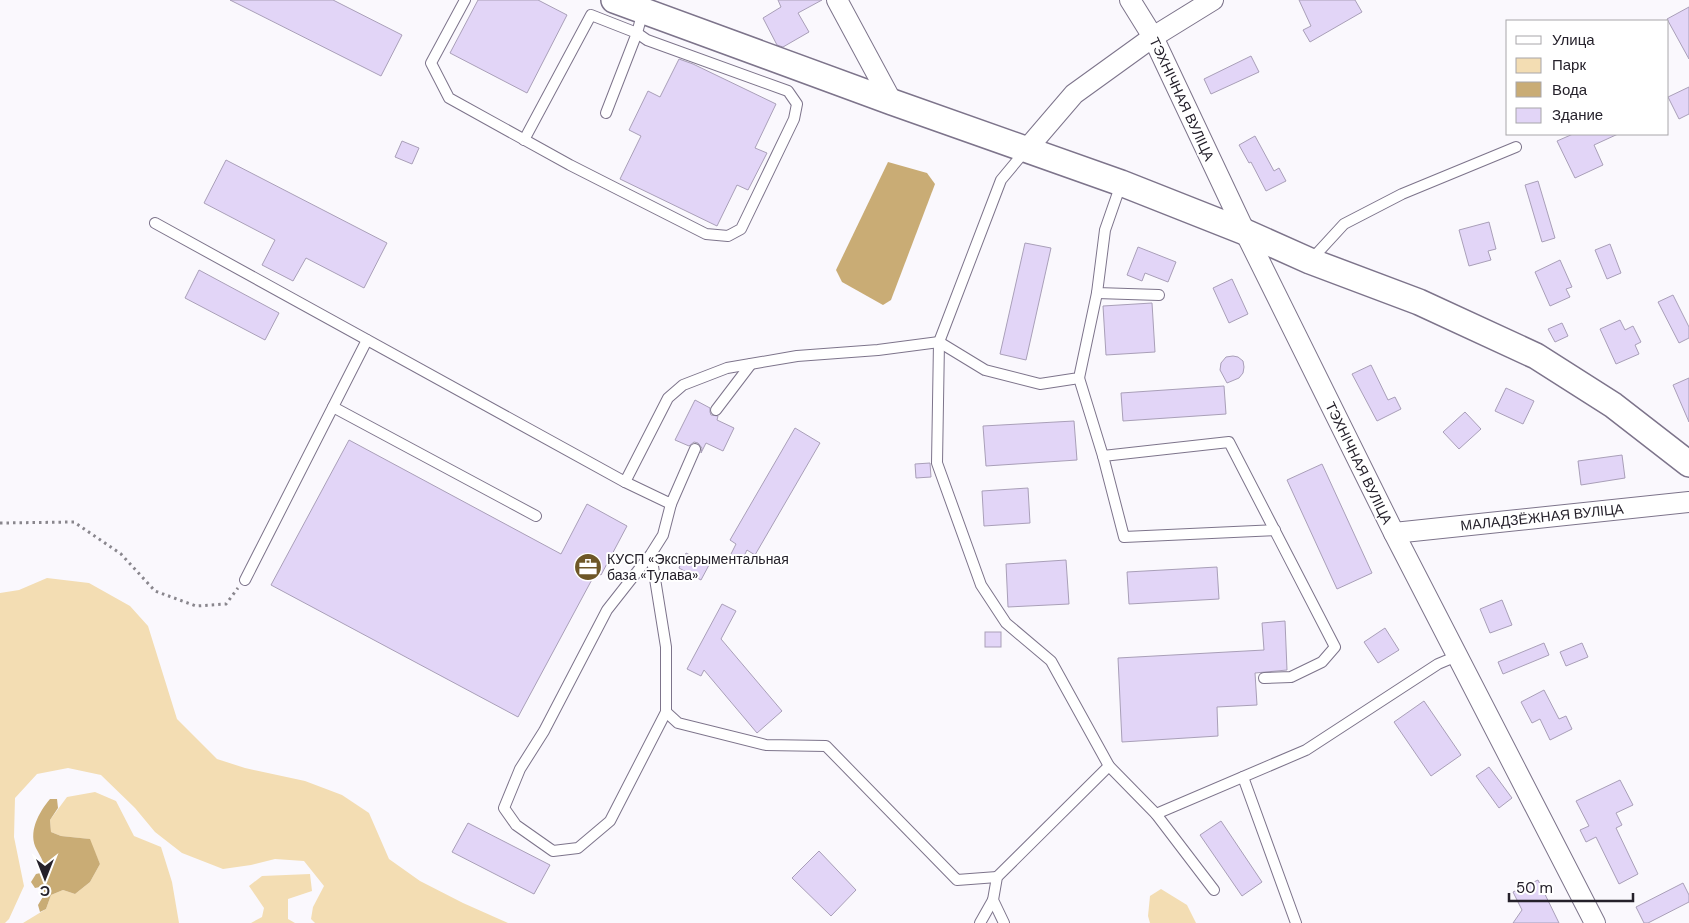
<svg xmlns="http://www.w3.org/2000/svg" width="1689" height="923" viewBox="0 0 1689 923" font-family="'DM Sans',sans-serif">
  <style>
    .green { fill: #f3ddb3 }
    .water { fill: #c9ac75 }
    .building { fill: #e2d5f7; stroke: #a99fb8 }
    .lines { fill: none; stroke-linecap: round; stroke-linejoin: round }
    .service-casing { stroke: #7d748b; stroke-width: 12 }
    .minor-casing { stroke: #7d748b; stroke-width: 22 }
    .tertiary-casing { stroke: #7d748b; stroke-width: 28 }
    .path { stroke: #89868d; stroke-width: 3; stroke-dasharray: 2.5 4; stroke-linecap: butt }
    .service { stroke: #fff; stroke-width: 10 }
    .minor { stroke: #fff; stroke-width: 20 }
    .tertiary { stroke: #fff; stroke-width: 25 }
    .labels { text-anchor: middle; stroke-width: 4; stroke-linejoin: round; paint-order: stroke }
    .street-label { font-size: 14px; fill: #25212b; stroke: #fff }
    .poi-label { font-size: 14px; fill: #25212b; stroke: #fff; text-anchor: start }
  </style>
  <rect width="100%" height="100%" fill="#faf8fd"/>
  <g class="green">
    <path d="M47,578L89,583L130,606L148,626L177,719L217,759L245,768L305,781L342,795L369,813L389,859L420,881L463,903L508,923H315L311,919L313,907L324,886L304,861L275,859L251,865L223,869L182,853L155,832L135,808L101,775L68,768L37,774L15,798L14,837L24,886L9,919L5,923H0V593L19,590Z"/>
    <path d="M95,792L116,801L134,836L161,847L172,882L179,923H23L46,909L51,895L63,890L75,894L90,882L100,864L89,839L61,836L51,832L50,820L67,797Z"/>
    <path d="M310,874L312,891L288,899V919L295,923H251L262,917L264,908L249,886L262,876Z"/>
    <path d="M1161,889L1187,905L1196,923H1150L1148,916L1150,896Z"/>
  </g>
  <g class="water">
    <path d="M888,162L927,173L935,184L891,300L883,305L842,282L836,270Z"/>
    <path d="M50,799H57L58,808L50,820L51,832L61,836L90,839L100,864L90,882L75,894L63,890L51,895L46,909L40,912L38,905L44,895L40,887L35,888L31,882L36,874L45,872C45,863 41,858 37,850C27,833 39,812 50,799Z"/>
  </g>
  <g class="building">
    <path d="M230,0H333L402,35L381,76Z"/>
    <path d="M478,0H538L567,15L527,93L450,53Z"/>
    <path d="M778,0H822L798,13L809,32L783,47L777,45L763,18L781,7Z"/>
    <path d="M1299,0H1355L1362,12L1310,42L1303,30L1311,26Z"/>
    <path d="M1689,7V59L1667,19Z"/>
    <path d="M1251,56L1259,72L1211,94L1204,79Z"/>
    <path d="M679,59L693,64L776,104L755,148L767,153L748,190L737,185L717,226L620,179L641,136L629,130L648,91L660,97Z"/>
    <path d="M1689,87V114L1679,119L1668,97Z"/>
    <path d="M1573,134H1618L1594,145L1603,165L1575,178L1557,141Z"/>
    <path d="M1255,136L1274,171L1279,168L1286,181L1266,191L1251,162L1249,163L1239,145Z"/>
    <path d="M402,141L419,148L412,164L395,157Z"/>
    <path d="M226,160L387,243L364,288L306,258L293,281L262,265L275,240L204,203Z"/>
    <path d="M1538,181L1555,238L1542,242L1525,185Z"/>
    <path d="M1489,222L1496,249L1488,251L1491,260L1469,266L1459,230Z"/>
    <path d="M1025,243L1051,248L1026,360L1000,354Z"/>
    <path d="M1610,244L1621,273L1607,279L1595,250Z"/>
    <path d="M1138,247L1176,262L1168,282L1145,273L1142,281L1127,275Z"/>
    <path d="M1560,260L1572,287L1566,289L1570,297L1550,306L1535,272Z"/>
    <path d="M199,270L279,313L265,340L185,298Z"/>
    <path d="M1232,279L1248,314L1229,323L1213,288Z"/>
    <path d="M1673,295L1689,327V338L1679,343L1658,302Z"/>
    <path d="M1152,303L1155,352L1106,355L1103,306Z"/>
    <path d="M1620,320L1625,330L1633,326L1641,342L1635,345L1639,354L1616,364L1600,329Z"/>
    <path d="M1562,323L1568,336L1555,342L1548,329Z"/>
    <path d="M1233,356L1238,357L1243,361L1244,367L1243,373L1239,378L1227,383L1220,370L1221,363L1226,357Z"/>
    <path d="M1371,365L1388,400L1395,397L1401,409L1377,421L1352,374Z"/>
    <path d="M1689,378V422L1673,385Z"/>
    <path d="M1224,386L1226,414L1123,421L1121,393Z"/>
    <path d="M1506,388L1534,401L1523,424L1495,411Z"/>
    <path d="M695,400L710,408V412L711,415L718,416L717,420L734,428L723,451L706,443L701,453L702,448L698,443L694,442L689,446L675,440Z"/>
    <path d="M1465,412L1481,429L1459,449L1443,432Z"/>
    <path d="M1074,421L1077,460L986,466L983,426Z"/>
    <path d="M795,428L820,443L755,555L747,550L740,564L729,558L736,544L730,540Z"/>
    <path d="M349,440L561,554L587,504L627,526L601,575L596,572L518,717L271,585Z"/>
    <path d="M1622,455L1625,478L1581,485L1578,461Z"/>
    <path d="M930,463L931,477L916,478L915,464Z"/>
    <path d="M1322,464L1372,573L1337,589L1287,480Z"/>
    <path d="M1028,488L1030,523L984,526L982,491Z"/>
    <path d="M686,553L709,565L701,580L679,568Z"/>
    <path d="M1066,560L1069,604L1008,607L1006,564Z"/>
    <path d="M1217,567L1219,599L1129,604L1127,572Z"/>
    <path d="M1502,600L1512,625L1490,633L1480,609Z"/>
    <path d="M722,604L736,611L721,639L782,711L757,733L704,670L701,676L687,669Z"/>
    <path d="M1285,621L1287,670L1255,673L1257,705L1217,707L1218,736L1122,742L1118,658L1264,650L1262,623Z"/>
    <path d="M1385,628L1399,650L1378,663L1364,642Z"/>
    <rect x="985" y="632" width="16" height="15"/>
    <path d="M1544,643L1549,655L1503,674L1498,662Z"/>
    <path d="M1582,643L1588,657L1566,666L1560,652Z"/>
    <path d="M1544,690L1559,719L1566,716L1572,729L1550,740L1540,719L1532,723L1521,702Z"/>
    <path d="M1424,701L1461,755L1431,776L1394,722Z"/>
    <path d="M1489,767L1512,798L1499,808L1476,776Z"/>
    <path d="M1620,780L1633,805L1616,813L1622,825L1616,828L1638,874L1619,884L1596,837L1586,842L1580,830L1589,826L1576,801Z"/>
    <path d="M1221,821L1262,882L1242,896L1200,835Z"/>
    <path d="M468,823L550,865L534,894L452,852Z"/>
    <path d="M819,851L856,890L831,916L792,878Z"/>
    <path d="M1538,880L1559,923H1513L1522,910L1513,892Z"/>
    <path d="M1683,883L1689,895V902L1648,923H1644L1636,907Z"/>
  </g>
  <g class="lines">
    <g class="service-casing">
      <g id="service">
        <path d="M465,0L431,63L449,98L570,165L706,234L728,236L741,229L794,119L797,104L788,91L647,40L637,33L643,11"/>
        <path d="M524,140L591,15L637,33L606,113"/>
        <path d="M1026,150L1001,180L939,342L937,463L981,585L1006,623L1051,661L1109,766L1156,814L1214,890"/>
        <path d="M1121,184L1105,230L1097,293L1159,295"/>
        <path d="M155,223L625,482L668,398L683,385L727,368L797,356L878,350L939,342L985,370L1040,384L1079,378L1097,293"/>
        <path d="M1310,261L1344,224L1402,194L1516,147"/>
        <path d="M1079,378L1103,456L1229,442L1335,647L1322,662L1291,677L1264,678"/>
        <path d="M333,407L536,516"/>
        <path d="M716,410L751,364"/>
        <path d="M1103,456L1124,537L1275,530"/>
        <path d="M625,482L671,504L695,449"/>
        <path d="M651,554L666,647V712L610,821L578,848L553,851L516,825L504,808L520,769L544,731L607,610L651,554L663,535L671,504"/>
        <path d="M245,580L367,340"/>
        <path d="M666,712L678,723L766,745L826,746L957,880L997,877"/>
        <path d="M1243,777L1296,923"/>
        <path d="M1156,814L1306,750L1438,664L1457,656"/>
        <path d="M980,923L993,900"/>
        <path d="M1004,923L993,900L997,877L1109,766"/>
      </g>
    </g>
    <g class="minor-casing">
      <g id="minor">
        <path d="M837,0L892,102"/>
        <path d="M1130,0L1153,37L1245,232L1394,533L1595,923"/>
        <path d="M1026,150L1074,94L1153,37L1213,0"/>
        <path d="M1394,533L1689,502"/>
      </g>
    </g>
    <g class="tertiary-casing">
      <path id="tertiary" d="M614,0L892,102L1121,183L1245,232L1310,261L1419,302L1536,356L1613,405L1689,464"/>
    </g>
    <path class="path" d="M0,523L74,522L121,554L155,591L196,606L226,604L238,588"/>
    <use href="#service" class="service"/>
    <use href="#minor" class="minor"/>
    <use href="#tertiary" class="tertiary"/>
  </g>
  <defs>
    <g id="office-disc" transform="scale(1.4375)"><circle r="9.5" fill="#6e5727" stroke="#fff"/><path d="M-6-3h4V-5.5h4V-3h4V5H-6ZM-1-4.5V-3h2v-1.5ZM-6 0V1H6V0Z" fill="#fff"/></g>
  </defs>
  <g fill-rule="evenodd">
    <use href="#office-disc" x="588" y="567"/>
  </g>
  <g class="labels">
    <g class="street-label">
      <text transform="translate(1182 99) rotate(65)" y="5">ТЭХНІЧНАЯ ВУЛІЦА</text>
      <text transform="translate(1359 463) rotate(64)" y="5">ТЭХНІЧНАЯ ВУЛІЦА</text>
      <text transform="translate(1542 517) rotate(-6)" y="5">МАЛАДЗЁЖНАЯ ВУЛІЦА</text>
    </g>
    <g class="poi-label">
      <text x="607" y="564">КУСП «Эксперыментальная<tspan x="607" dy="16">база «Тулава»</tspan></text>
    </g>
  </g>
  <rect x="1506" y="20" width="162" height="115" fill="#ffffff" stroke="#a8a6aa"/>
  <rect x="1516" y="36" width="25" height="8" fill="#ffffff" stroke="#a8a6aa"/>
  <text x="1552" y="45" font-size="15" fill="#25212b">Улица</text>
  <rect x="1516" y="58" width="25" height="15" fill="#f3ddb3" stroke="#a8a6aa"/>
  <text x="1552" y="70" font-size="15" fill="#25212b">Парк</text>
  <rect x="1516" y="82" width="25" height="15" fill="#c9ac75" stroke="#a8a6aa"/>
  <text x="1552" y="95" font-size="15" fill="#25212b">Вода</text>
  <rect x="1516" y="108" width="25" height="15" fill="#e2d5f7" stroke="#a8a6aa"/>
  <text x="1552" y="120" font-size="15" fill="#25212b">Здание</text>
  <g transform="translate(45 878) rotate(180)" stroke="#ffffff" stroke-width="4" paint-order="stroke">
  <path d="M0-4L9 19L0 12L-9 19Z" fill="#25212b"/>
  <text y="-8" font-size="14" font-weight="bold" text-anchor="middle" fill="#25212b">С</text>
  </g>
  <path d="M1509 893v8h124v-8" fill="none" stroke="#25212b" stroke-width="2.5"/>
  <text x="1516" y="893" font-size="15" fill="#25212b" stroke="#ffffff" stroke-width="4" paint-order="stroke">50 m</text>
</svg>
